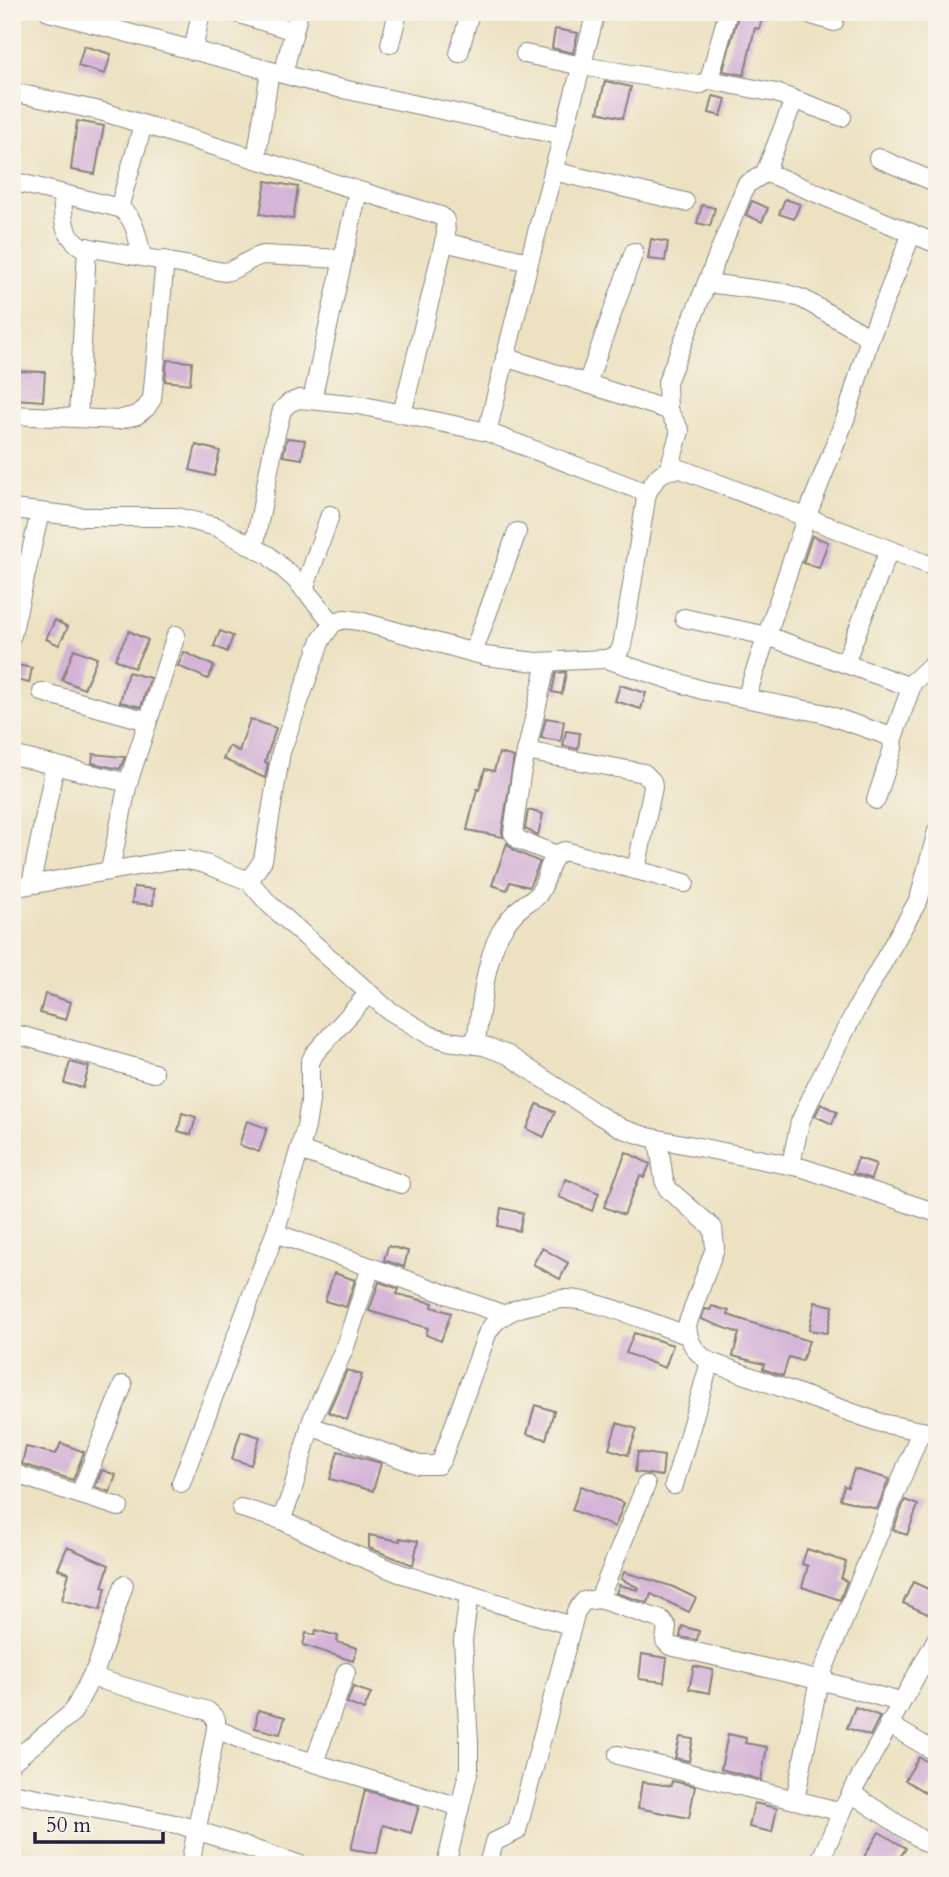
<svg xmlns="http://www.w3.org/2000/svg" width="949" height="1877" viewBox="0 0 949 1877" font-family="Cardo,serif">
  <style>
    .building { fill: #d4b4d7 }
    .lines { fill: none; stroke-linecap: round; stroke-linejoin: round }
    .street-casing { stroke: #87827e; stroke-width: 20 }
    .street { stroke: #fff; stroke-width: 18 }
  </style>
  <rect width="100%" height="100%" fill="#f7f3e8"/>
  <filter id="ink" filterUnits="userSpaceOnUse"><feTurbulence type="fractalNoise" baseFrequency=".0143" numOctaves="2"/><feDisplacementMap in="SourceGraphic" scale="14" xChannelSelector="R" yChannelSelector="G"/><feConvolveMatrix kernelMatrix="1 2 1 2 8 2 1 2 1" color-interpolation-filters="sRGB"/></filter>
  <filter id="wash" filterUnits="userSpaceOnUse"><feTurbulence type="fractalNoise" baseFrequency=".00686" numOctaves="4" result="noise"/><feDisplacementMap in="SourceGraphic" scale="28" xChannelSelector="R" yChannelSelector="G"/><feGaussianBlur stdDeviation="1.57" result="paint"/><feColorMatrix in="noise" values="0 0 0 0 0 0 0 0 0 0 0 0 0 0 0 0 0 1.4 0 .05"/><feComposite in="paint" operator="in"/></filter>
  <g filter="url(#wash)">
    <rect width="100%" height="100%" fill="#ece2c2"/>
    <g id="blocks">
      <g class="building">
        <path d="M739,12H764L759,29L755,28L744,75L723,71Z"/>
        <path d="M555,29L578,33L573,53L552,48Z"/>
        <path d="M84,46L111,54L105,74L78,66Z"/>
        <path d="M605,81L631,87L623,118L598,112Z"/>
        <path d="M713,96L726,99L721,116L709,113Z"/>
        <path d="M77,121L104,126L95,174L71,170Z"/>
        <path d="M266,181L298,187L293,219L260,214Z"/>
        <path d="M785,199L800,204L794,219L779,214Z"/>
        <path d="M752,201L768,208L762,222L746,215Z"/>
        <path d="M702,205L715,208L710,226L697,223Z"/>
        <path d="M651,239L668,242L665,261L648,259Z"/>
        <path d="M167,360L192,362L190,384L165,381Z"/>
        <path d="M15,371L45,372L43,401L14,399Z"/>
        <path d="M287,438L305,440L302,459L283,456Z"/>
        <path d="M196,445L220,451L214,476L190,470Z"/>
        <path d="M812,536L828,542L819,568L803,563Z"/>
        <path d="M55,620L68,627L59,645L46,639Z"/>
        <path d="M129,631L148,640L134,668L115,659Z"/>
        <path d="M220,631L233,636L227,652L214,646Z"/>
        <path d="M74,649L97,658L84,689L62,680Z"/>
        <path d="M184,652L214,666L208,679L178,666Z"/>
        <path d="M12,664L32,668L29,683L12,679Z"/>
        <path d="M128,672L150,678L141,707L120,702Z"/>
        <path d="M566,672L562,694L552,692L556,673Z"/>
        <path d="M620,685L646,693L641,709L615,701Z"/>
        <path d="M546,718L564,721L561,741L541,738Z"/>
        <path d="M250,719L276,728L265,762L268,763L265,778L223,759L229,746L239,751Z"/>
        <path d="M566,731L580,733L578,749L563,746Z"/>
        <path d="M499,753L514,757L502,831L503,837L467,830L477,789L479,790L485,769L494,771Z"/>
        <path d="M93,754L125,757L120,769L92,763Z"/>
        <path d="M528,810L543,814L538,835L525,829Z"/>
        <path d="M507,843L515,851L540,862L529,887L510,882L507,890L492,885Z"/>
        <path d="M134,887L154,889L153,905L132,903Z"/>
        <path d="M45,994L71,1002L66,1020L40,1013Z"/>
        <path d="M70,1062L89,1067L83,1088L64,1083Z"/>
        <path d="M537,1104L555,1112L544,1137L527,1129Z"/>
        <path d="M821,1104L837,1112L832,1124L815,1116Z"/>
        <path d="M182,1113L196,1117L191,1135L178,1131Z"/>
        <path d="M247,1121L267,1128L259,1152L239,1145Z"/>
        <path d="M626,1152L650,1164L644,1178L640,1176L624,1215L604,1207Z"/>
        <path d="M858,1158L876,1164L871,1179L853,1173Z"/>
        <path d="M566,1179L599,1193L592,1211L559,1197Z"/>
        <path d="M501,1208L523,1213L519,1231L498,1226Z"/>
        <path d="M388,1246L408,1251L404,1267L384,1260Z"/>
        <path d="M542,1248L568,1263L560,1279L533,1264Z"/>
        <path d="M334,1273L355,1280L346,1307L325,1301Z"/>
        <path d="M379,1282L399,1289L397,1294L433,1303L432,1307L451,1313L441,1341L426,1335L428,1328L369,1311Z"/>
        <path d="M815,1302L833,1306L827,1333L809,1330Z"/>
        <path d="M712,1306L729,1311L728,1315L809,1341L802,1361L789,1357L783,1376L763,1369L764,1364L733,1356L739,1333L701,1319L705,1309L710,1310Z"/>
        <path d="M634,1333L673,1345L665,1368L626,1353Z"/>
        <path d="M347,1370L362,1375L347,1420L328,1412Z"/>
        <path d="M535,1405L554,1411L546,1439L527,1434Z"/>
        <path d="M617,1423L637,1429L628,1455L609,1449Z"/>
        <path d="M241,1431L260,1437L251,1465L232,1459Z"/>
        <path d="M61,1443L84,1452L73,1480L22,1464L26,1447L56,1454Z"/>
        <path d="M338,1451L381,1463L373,1491L330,1479Z"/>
        <path d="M638,1452L664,1456L662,1476L635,1472Z"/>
        <path d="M854,1469L889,1479L877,1509L840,1499L844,1486L848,1487Z"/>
        <path d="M102,1470L116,1475L110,1492L95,1487Z"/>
        <path d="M581,1486L624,1503L615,1527L572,1510Z"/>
        <path d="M905,1500L918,1505L907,1535L893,1530Z"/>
        <path d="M369,1535L400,1541V1538L418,1541L413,1565L369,1548Z"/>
        <path d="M67,1547L109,1565L102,1587L106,1588L100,1610L62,1600L69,1573L58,1569Z"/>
        <path d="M807,1549L846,1562L841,1579L847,1581L840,1600L802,1587L808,1566L802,1564Z"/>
        <path d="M624,1572L671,1586L696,1598L689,1612L651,1594L648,1603L616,1593L619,1585L638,1590L639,1588L621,1579Z"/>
        <path d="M913,1582L937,1593V1618L903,1603Z"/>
        <path d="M682,1626L699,1631L697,1640L680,1637Z"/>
        <path d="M316,1630L338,1636L337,1642L357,1648L353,1661L303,1645L306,1633L315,1635Z"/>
        <path d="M642,1654L667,1658L664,1682L639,1679Z"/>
        <path d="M694,1666L713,1670L709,1693L689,1689Z"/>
        <path d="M353,1687L371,1693L364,1710L347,1703Z"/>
        <path d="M855,1707L880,1716L870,1736L847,1728Z"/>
        <path d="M258,1710L285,1717L280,1734L255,1728Z"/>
        <path d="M728,1734L746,1738L745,1743L767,1747L761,1780L721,1769Z"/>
        <path d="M680,1737L693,1739L689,1761L675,1758Z"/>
        <path d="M919,1757L937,1768V1775L926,1793L905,1780Z"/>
        <path d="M672,1781L695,1786L689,1818L638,1808L642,1782L671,1786Z"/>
        <path d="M365,1790L419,1806L411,1833L383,1825L377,1853L351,1849Z"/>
        <path d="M754,1803L777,1808L772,1832L749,1827Z"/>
        <path d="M879,1832L906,1848L895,1865H876L864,1857Z"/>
      </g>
    </g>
  </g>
  <g filter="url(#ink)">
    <use href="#blocks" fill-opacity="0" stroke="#87827e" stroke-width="2"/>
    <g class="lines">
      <g class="street-casing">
        <g id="street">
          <path d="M49,12L324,85L563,136"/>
          <path d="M233,12L294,31"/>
          <path d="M802,12L834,22"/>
          <path d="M390,44L398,12"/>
          <path d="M193,51L201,12"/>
          <path d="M459,53L470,12"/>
          <path d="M525,54L582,66L699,85L709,80L728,12"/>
          <path d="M283,74L299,12"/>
          <path d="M709,80L776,93L842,117"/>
          <path d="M12,92L100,111L441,216L445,220L446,234L402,414"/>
          <path d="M878,158L937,183"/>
          <path d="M256,159L270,71"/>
          <path d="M553,171L685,202"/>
          <path d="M765,173L794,100"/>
          <path d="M12,181L119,208C136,218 137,237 142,256"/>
          <path d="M62,194C64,217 60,230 80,246L224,272C239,270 248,258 263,255L343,259"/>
          <path d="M119,208L143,125"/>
          <path d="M444,242L529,262"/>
          <path d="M12,278V282"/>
          <path d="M707,283L784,293L803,299L862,333L869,341"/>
          <path d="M505,357L668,410"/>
          <path d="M587,384L634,252"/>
          <path d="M312,400L358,191"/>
          <path d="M12,415L118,420L137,415L146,408L152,399L165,260"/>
          <path d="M78,418L87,247"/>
          <path d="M487,432L529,262L596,12"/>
          <path d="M669,469L680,431L668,410L667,382L746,185L765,173L778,177L937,244"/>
          <path d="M12,509L84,517H177L217,527L268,555L296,580L333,623"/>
          <path d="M254,548L276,433L282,410L289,403L299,399L359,405L487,432L647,493"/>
          <path d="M304,590L330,515"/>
          <path d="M684,618L767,636L911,687"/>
          <path d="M12,635L40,512"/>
          <path d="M473,653L517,532"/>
          <path d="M606,659L702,690L822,713L889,736L892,741L893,748L876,800"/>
          <path d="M547,662L521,775L513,833L519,840L557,855"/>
          <path d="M845,663L889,550"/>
          <path d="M42,692L148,721"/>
          <path d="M746,698L806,518L846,417L869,341L912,233"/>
          <path d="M892,741L913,682L937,660"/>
          <path d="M526,751L644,773L652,781L653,787L636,870"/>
          <path d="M12,755L128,783"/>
          <path d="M110,870L128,783L176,635"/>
          <path d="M249,881L263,860L281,752L321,640L333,623L344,619L359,621L485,656L536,662L606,659L617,655L622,646L647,493C657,476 661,469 681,469L937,568"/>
          <path d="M31,884L55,765"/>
          <path d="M12,888L172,860H188L205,864L249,881L269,904L387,1009L429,1035L448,1041L484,1046L508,1055L597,1114L623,1129L648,1137L803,1168L937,1213"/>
          <path d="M12,1033L154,1073"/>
          <path d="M475,1045C482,1008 484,955 505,925C510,918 517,910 524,905C528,901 534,900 537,896C549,883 546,857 564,851L685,883"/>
          <path d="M658,1139L664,1180L668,1189L713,1228L715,1248L687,1325C688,1342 695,1353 710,1362L881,1423L937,1434"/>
          <path d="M299,1150L401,1184"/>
          <path d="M791,1164L800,1122L817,1085L857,1008L919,899L937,831"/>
          <path d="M275,1233L505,1315"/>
          <path d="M310,1426L419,1465H438L442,1459L487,1334C495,1317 513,1309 531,1305C541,1303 552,1300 563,1299C593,1297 656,1325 687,1335"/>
          <path d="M12,1473L119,1507"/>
          <path d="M181,1483L275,1233L306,1127L310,1101V1063L314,1054L369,993"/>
          <path d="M674,1485L710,1362"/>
          <path d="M80,1494L123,1385"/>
          <path d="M241,1508L281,1520L348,1552L399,1573L572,1626"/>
          <path d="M281,1520L292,1492L312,1420L345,1347L371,1267"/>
          <path d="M599,1599L646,1485"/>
          <path d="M91,1677L208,1711L216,1719V1729L190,1865"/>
          <path d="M888,1724L937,1753"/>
          <path d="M216,1729L252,1744L460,1807"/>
          <path d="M618,1755L842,1812"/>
          <path d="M12,1762L73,1712L97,1666L124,1585"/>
          <path d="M314,1763L346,1672"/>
          <path d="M12,1793L181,1825L301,1865"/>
          <path d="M851,1793L937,1850"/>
          <path d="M795,1800L819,1680L921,1431"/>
          <path d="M446,1865L469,1769V1742L463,1641L469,1594"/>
          <path d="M488,1865L494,1842L517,1831L576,1611L584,1601L599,1599L662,1620L667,1627L665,1641L670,1646L827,1682L900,1702"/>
          <path d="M818,1865L846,1803L937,1638"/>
        </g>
      </g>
      <use href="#street" class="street"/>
    </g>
  </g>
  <rect width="949" height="1877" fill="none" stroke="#f7f3e8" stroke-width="42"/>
  <path d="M35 1832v10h128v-10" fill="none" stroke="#22223b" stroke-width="3.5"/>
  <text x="46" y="1832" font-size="21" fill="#22223b" stroke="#f7f3e8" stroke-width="5" paint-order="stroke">50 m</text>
</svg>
